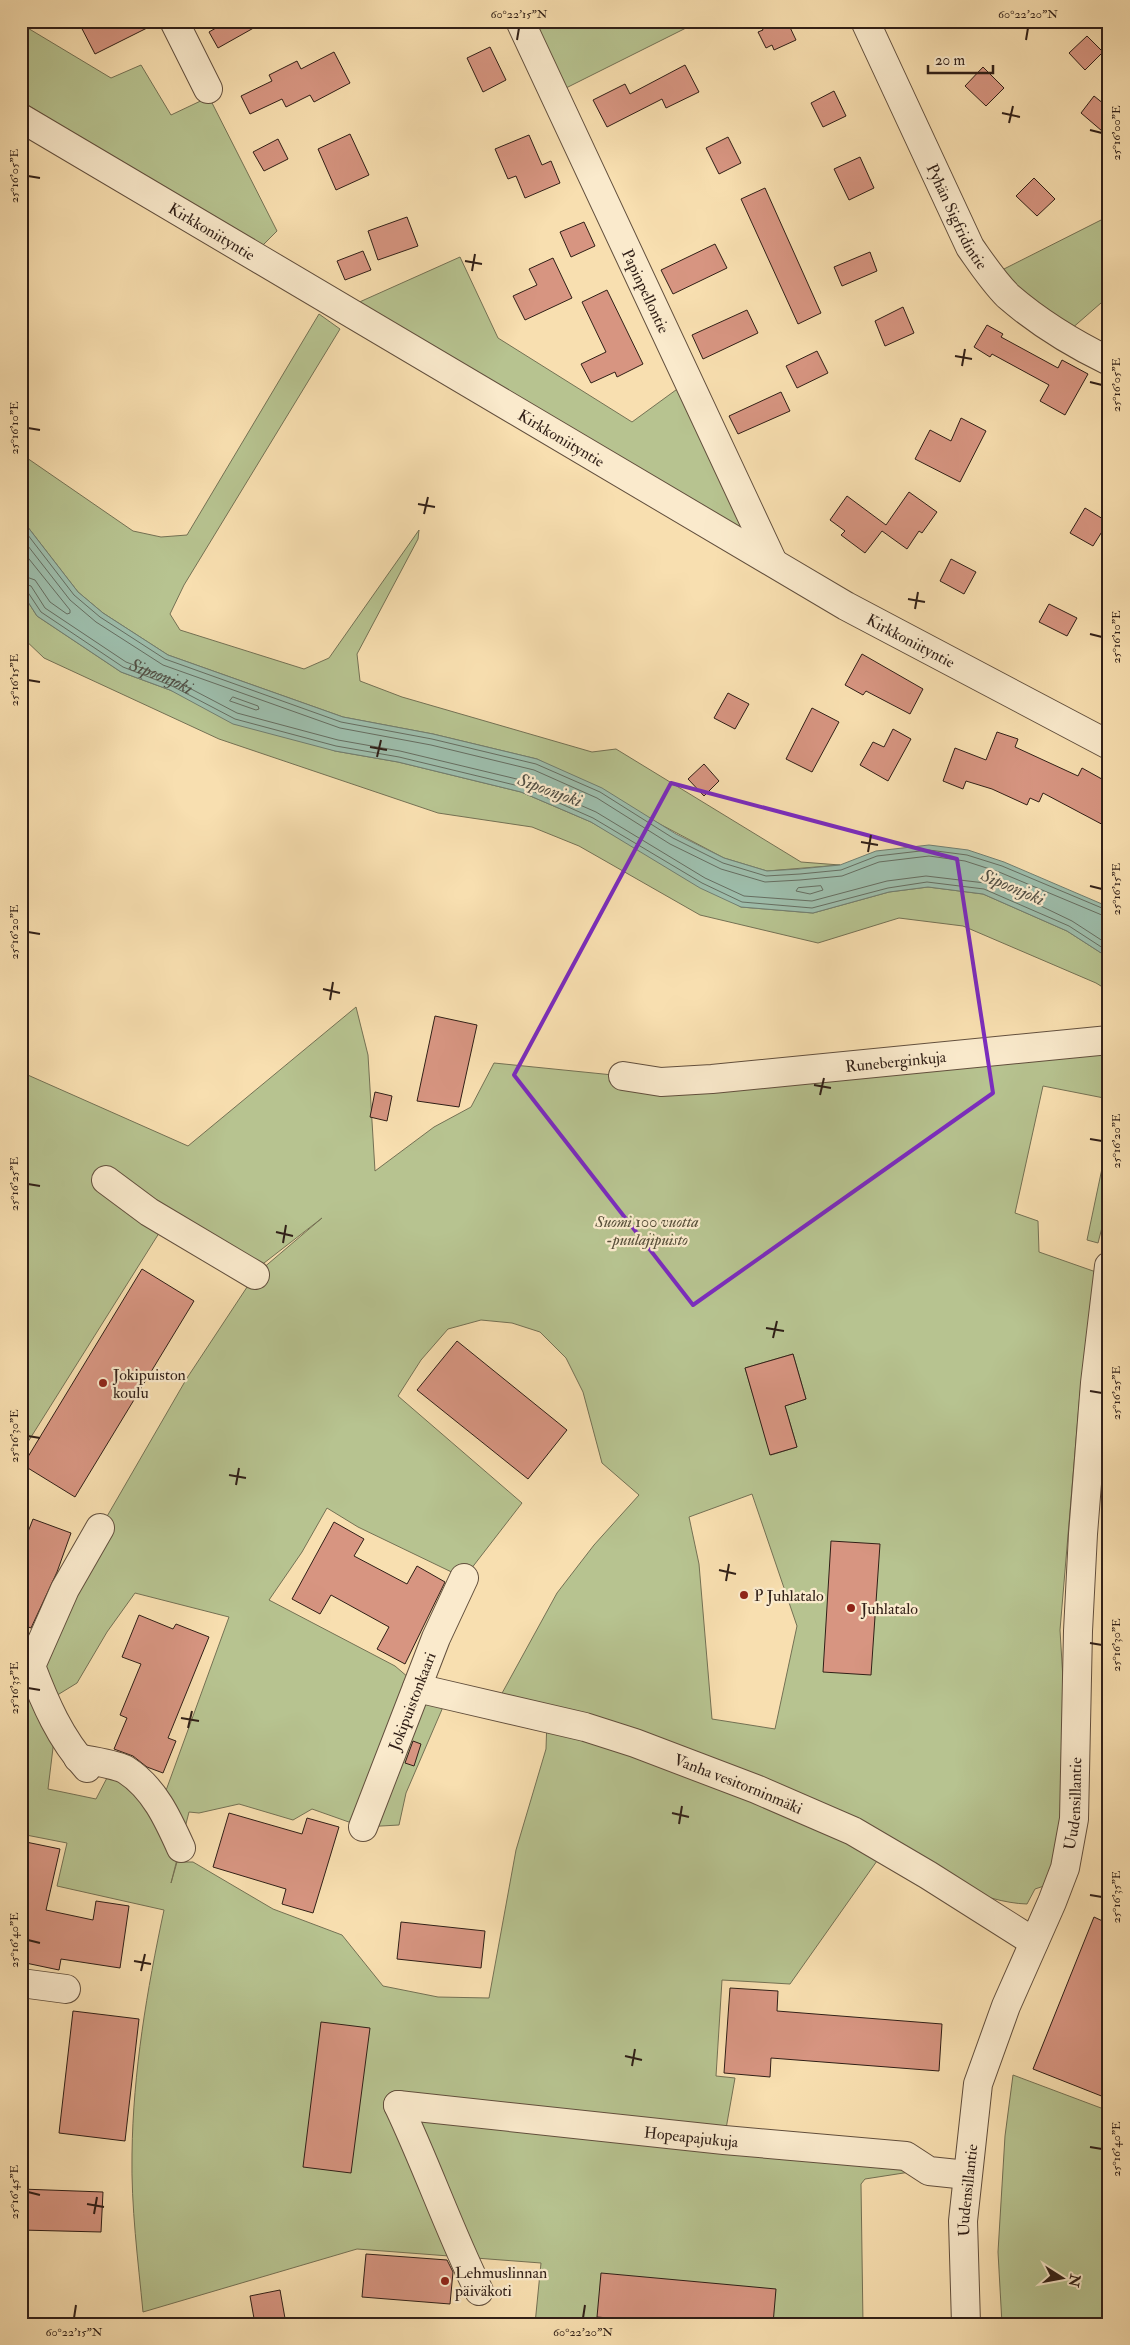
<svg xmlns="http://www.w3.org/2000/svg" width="1130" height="2345" viewBox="0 0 1130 2345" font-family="'IM FELL Double Pica',serif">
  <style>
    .green { fill: #b7c390; stroke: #747154; fill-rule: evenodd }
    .water { fill: #9dbdab; stroke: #717e70 }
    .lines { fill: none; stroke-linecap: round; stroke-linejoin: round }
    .shore { stroke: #666e61; stroke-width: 1 }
    .building { fill: #d79581; stroke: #301f17 }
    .minor-casing { stroke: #624f3d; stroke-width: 30 }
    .minor { stroke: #faeacc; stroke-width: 28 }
    .marked { fill: none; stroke: #7b2cbf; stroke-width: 4; stroke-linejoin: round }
    .ticks { fill: none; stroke: #301f17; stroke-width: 2 }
    .poi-dot { fill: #8f2418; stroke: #faeacc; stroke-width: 2 }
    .labels { text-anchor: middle; stroke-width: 4.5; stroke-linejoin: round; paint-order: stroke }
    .street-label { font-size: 16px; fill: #301f17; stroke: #faeacc }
    .park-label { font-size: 16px; font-style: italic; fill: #58503b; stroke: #faeacc }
    .poi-label { font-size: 16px; fill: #301f17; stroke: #faeacc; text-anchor: start }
    .water-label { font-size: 18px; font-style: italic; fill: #514e43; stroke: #faeacc }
    .neatline { fill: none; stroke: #301f17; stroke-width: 2 }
    .ticks-label { font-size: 12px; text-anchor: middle; fill: #301f17 }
  </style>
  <rect width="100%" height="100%" fill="#f8dfb0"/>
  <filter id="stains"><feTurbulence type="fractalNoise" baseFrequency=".004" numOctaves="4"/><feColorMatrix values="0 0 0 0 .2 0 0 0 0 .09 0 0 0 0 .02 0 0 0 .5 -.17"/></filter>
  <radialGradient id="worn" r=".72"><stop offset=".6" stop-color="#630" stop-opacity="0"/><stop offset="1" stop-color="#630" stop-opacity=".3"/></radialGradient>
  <g class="green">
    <path d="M520,21H688L686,28L554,94Z"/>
    <path d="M21,24L111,78L141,65L171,115L209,97L277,231L260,248L21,101Z"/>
    <path d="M1109,216V296L1070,330L1035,309L1000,271Z"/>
    <path d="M460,257L498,338L632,422L680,387L750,528L745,538L355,304Z"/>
    <path d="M319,314L340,329L184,585L170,614L180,630L304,669L329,658L419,530L418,539L357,654L360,681L402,697L592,752L616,749L801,862L840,865L767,871L724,858L537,759L433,734L343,717L168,655L103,613L78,592L27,526L21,514V443L27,458L133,531L161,537L187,535Z"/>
    <path d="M21,591L37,616L121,672L335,751L398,762L521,792L591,822L741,907L813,913L889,892L928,887L983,894L1067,931L1109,958V991L1096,983L963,926L899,918L818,943L700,915L579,846L532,827L438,813L219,739L44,658L21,636Z"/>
    <path d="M356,1007L368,1055L375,1171L434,1127L471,1107L494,1063L623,1076L1109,1041V1099L1043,1086L1015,1213L1038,1221L1039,1252L1096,1272L1080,1393L1060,1630L1066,1729L1064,1802L1058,1846L1044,1886L1035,1889L1027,1904C984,1903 922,1872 884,1851L790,1984L722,1980L716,2076L735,2078L724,2140L910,2166V2172L865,2179L861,2184L863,2324H535L541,2263L357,2249L143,2312C138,2260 131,2207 132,2154C133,2072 147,1990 164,1910L57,1886L67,1843L21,1834V1683L38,1684L65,1589L187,1378L255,1275L322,1218L246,1277L161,1230L21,1453V1072L188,1146ZM481,1320L512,1323L540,1332L566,1358L583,1392L602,1463L639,1495L594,1545L557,1593L495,1706L547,1718L546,1749L516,1850L489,1998L438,1997L383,1986L342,1935L273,1909L193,1862H177L171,1883L189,1812L199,1813L239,1804L293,1820L312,1809L363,1827L399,1825L406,1793L443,1707L395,1666L269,1600L302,1552L327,1508L358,1527L464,1578L522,1503L398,1396L421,1360L448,1329ZM793,1354L806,1399L785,1406L797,1447L771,1455L745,1368ZM752,1494L797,1626L775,1729L712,1719L699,1564L689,1517ZM135,1593L229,1617L164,1796L109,1774L96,1799L48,1789L56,1723L46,1702L77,1683L107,1632Z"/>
    <path d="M1109,1135V1200L1098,1243L1087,1240Z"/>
    <path d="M1013,2075L1109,2111V2324H1002L998,2252L1005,2136Z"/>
  </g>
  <path class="water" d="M21,514L27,526L78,592L103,613L168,655L343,717L433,734L537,759L602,788L676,834L724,858L767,871L799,869L840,865L876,851L929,845L968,850L1004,862L1109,907V958L1067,931L983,894L928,887L889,892L813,913L741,907L700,888L591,822L521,792L398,762L335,751L233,724L170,690L121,672L37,616L21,591Z"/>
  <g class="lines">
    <g class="shore">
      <path d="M21,526L74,595L100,617L165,659L341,722L432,739L536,764L600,792L673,838L723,863L766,876L800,874L841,870L877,856L929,850L967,855L1002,866L1109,911"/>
      <path d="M21,537L70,600L96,622L163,665L340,728L431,745L534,770L597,798L670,844L721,869L765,882L800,880L842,876L879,862L929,856L965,861L999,872L1109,918"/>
      <path d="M21,549L70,610V613L67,614L50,602L35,580L21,575"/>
      <path id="s1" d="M21,583L31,586L45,608L126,662L174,680L237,713L338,740L400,751L525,781L596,812L705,878L744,896L812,901L887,881L926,876L985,883L1018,895L1072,921L1109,945"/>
      <path d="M21,589L27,591L41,612L123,667L172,686L235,719L336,746L399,757L523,787L593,818L702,883L742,902L812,908L888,888L927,882L984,889L1069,926L1109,952"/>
      <path d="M233,697L258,706L259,709L256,710L230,701Z"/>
      <path d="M821,886L823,890L810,894L796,891L798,888Z"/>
    </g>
  </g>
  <g class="building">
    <path d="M78,21H159V22L95,54Z"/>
    <path d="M228,21H266L218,48L209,32Z"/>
    <path d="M759,21H787L796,40L774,50L772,45L766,48L758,32L763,30Z"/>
    <path d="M1087,36L1103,52L1085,70L1069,53Z"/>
    <path d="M490,47L506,80L483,92L467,58Z"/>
    <path d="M334,52L350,83L314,102L310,95L286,107L282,99L250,114L241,96L272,81L269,75L297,61L301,69Z"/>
    <path d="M685,65L699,92L666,108L662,99L607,127L593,100L625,84L630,94Z"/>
    <path d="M983,67L1004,88L986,106L965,86Z"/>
    <path d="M834,91L846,116L823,127L811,103Z"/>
    <path d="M1094,96L1109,108V137L1081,113Z"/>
    <path d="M350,134L369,175L336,190L318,149Z"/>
    <path d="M529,135L542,165L551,161L560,183L525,198L516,176L508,179L495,149Z"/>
    <path d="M728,137L741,163L719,174L706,148Z"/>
    <path d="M278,139L288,159L264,171L253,152Z"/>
    <path d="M860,157L874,188L849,200L834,169Z"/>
    <path d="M1034,178L1055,199L1037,216L1016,196Z"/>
    <path d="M765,188L821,313L798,324L741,199Z"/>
    <path d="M407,217L418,246L378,260L368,231Z"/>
    <path d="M584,222L595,246L571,257L560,232Z"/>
    <path d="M715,244L727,268L673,294L661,270Z"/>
    <path d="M363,251L371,270L345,280L337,261Z"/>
    <path d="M870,252L877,271L842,286L834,267Z"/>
    <path d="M553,258L572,298L525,320L513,296L537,285L529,269Z"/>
    <path d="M607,290L643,364L617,377L615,372L591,383L581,364L606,352L582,302Z"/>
    <path d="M903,307L914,333L885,346L875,321Z"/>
    <path d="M747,310L758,333L703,359L692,335Z"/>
    <path d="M987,325L1003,334L1001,337L1058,368L1062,360L1088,374L1065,415L1040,401L1049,385L992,354L990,357L974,347Z"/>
    <path d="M817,351L828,373L797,388L786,366Z"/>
    <path d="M781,392L790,411L738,434L729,416Z"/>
    <path d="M961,418L986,431L960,482L915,459L930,430L951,441Z"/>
    <path d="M909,492L937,512L922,533L919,531L907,549L882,531L865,553L841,535L845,531L830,520L847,496L886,525Z"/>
    <path d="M1085,508L1108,522L1093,546L1070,533Z"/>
    <path d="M951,559L976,572L964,594L940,581Z"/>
    <path d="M1049,604L1077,618L1067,636L1039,622Z"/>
    <path d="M862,654L923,689L910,714L866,691L863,695L845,685Z"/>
    <path d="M728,693L749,704L735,729L714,718Z"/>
    <path d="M812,708L839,722L812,772L786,759Z"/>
    <path d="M893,729L911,739L888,781L860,765L873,742L884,747Z"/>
    <path d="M997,732L1018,739L1015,747L1078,776L1082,768L1109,783V828L1043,793L1039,802L1030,798L1027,805L992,789L966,781L963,789L943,781L955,748L986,760Z"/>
    <path d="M704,764L719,781L704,796L688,779Z"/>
    <path d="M435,1016L477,1025L459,1107L417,1101Z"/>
    <path d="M375,1092L392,1096L387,1121L370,1117Z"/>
    <path d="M142,1269L194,1301L75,1497L23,1465Z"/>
    <path d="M457,1341L567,1430L528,1479L417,1390Z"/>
    <path d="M793,1354L806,1399L785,1406L797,1447L770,1455L745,1368Z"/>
    <path d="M33,1519L71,1533L57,1572L31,1628L21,1624V1550Z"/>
    <path d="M334,1522L364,1539L354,1556L407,1584L417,1566L445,1582L405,1664L377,1649L389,1627L331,1595L320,1614L292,1599Z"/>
    <path d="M831,1541L880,1544L871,1675L823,1672Z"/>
    <path d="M139,1615L173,1629L176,1624L209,1637L168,1738L176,1741L163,1773L147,1767L133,1756L114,1749L127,1718L120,1715L141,1664L122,1657Z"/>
    <path d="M413,1741L421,1744L414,1766L405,1763Z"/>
    <path d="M229,1813L302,1834L307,1818L339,1827L313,1913L282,1904L286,1889L213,1867Z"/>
    <path d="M21,1841L60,1849L46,1910L93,1920L96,1901L129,1906L120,1968L61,1959L59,1970L21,1962Z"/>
    <path d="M1094,1917L1109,1924V2034L1102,2050L1109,2052V2099L1033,2069Z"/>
    <path d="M401,1922L485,1931L481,1968L397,1959Z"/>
    <path d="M730,1988L778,1991L777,2011L942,2024L939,2071L771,2058L770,2077L724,2073Z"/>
    <path d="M73,2011L139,2019L125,2141L59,2133Z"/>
    <path d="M321,2022L370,2028L351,2173L303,2167Z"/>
    <path d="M21,2189L103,2192L101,2232L21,2230Z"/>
    <path d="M366,2254L447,2260L453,2272L450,2304L362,2297Z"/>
    <path d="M601,2273L776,2289L773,2324H677L597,2317Z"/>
    <path d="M280,2290L286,2324H255L250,2296Z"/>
  </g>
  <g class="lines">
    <g class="minor-casing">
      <g id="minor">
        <path d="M174,21L208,89"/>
        <path id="s2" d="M520,21L772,560"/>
        <path id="s3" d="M865,21L970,247C982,264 993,281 1008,296C1038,322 1074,344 1109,361"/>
        <path id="s4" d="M21,118L846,606L1109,745"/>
        <path id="s5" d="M623,1076L661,1082L712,1079L1109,1040"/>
        <path d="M106,1180L149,1212L255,1275"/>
        <path id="s6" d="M417,1688L585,1727L635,1743L756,1789L853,1831L928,1875L1034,1942"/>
        <path d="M78,1758C90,1761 116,1764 126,1770C154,1788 168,1819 181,1848"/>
        <path d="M87,1768C60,1738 45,1703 31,1666L65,1589L100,1528"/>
        <path id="s7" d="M363,1827L436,1638L464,1578"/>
        <path d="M21,1983L66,1989"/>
        <path id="s8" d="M398,2105L724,2140L906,2156L929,2171L967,2175"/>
        <path d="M398,2105C427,2166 449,2230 479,2291"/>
        <path id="s9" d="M966,2324L963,2221L978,2084L1006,2006L1052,1902L1065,1868L1074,1819L1078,1631L1083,1534L1095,1383L1109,1266"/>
      </g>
    </g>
    <use href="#minor" class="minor"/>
  </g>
  <path class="marked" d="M671,783L957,859L993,1093L693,1305L514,1075Z"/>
  <path class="ticks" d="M517,40L519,28M1026,40L1028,28M1002,113L1020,117M1009,123L1013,106M1090,130L1102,133M28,176L40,178M465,261L482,264M472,271L475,254M955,356L972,359M962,366L965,349M1090,382L1102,385M28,428L40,430M418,504L435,507M424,514L428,497M908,599L925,602M915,609L918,592M1090,634L1102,637M28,680L40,682M370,747L387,750M377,757L381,740M861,842L878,845M868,852L871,835M1090,886L1102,889M28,932L40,934M323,989L340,993M330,1000L333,982M814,1085L831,1088M820,1095L824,1078M1090,1139L1102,1141M28,1184L40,1186M276,1232L293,1236M283,1243L286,1225M766,1328L784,1331M773,1338L777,1321M1090,1391L1102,1393M28,1436L40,1438M229,1475L246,1478M236,1485L239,1468M719,1570L736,1574M726,1581L729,1564M1090,1643L1102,1645M28,1688L40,1690M181,1718L199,1721M188,1728L192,1711M672,1813L689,1817M679,1824L682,1806M1090,1895L1102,1897M28,1940L40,1943M134,1961L151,1964M141,1971L145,1954M625,2056L642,2060M632,2066L635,2049M1090,2147L1102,2149M28,2192L40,2195M87,2204L104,2207M94,2214L97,2197M74,2318L76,2305M583,2318L585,2305"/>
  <g class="poi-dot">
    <circle cx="103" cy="1383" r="5"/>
    <circle cx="744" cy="1595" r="5"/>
    <circle cx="851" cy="1608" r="5"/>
    <circle cx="445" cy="2281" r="5"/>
  </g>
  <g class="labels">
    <g class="street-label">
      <text dy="6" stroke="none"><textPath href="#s3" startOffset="216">Pyhän Sigfridintie</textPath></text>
      <text dy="6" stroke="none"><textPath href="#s4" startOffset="222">Kirkkoniityntie</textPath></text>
      <text dy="6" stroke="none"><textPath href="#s2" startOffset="298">Papinpellontie</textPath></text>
      <text dy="6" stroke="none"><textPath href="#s4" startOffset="628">Kirkkoniityntie</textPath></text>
      <text dy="6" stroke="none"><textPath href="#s4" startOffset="1032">Kirkkoniityntie</textPath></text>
      <text dy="6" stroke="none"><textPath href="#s5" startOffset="274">Runeberginkuja</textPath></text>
      <text dy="6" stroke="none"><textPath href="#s7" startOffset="135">Jokipuistonkaari</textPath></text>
      <text dy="6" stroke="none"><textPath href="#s6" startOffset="336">Vanha vesitorninmäki</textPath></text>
      <text dy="6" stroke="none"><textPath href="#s9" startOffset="539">Uudensillantie</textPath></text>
      <text dy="6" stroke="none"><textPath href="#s8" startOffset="295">Hopeapajukuja</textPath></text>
      <text dy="6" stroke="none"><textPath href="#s9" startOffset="134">Uudensillantie</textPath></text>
    </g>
    <g class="park-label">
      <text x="647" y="1227">Suomi 100 vuotta<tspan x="647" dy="18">-puulajipuisto</tspan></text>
    </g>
    <g class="poi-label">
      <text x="113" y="1380">Jokipuiston<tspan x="113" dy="18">koulu</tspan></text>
      <text x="754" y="1601">P Juhlatalo</text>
      <text x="861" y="1614">Juhlatalo</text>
      <text x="455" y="2278">Lehmuslinnan<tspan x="455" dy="18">päiväkoti</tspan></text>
    </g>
    <g class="water-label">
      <text dy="6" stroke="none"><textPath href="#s1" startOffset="172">Sipoonjoki</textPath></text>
      <text transform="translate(550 790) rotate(20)" y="6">Sipoonjoki</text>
      <text transform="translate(1013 887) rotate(23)" y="6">Sipoonjoki</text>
    </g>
  </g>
  <rect width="1130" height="2345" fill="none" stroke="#f8dfb0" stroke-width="55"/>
  <g transform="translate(1062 2278) rotate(101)" stroke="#faeacc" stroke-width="4" paint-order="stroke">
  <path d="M0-4L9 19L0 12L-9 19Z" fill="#301f17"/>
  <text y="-8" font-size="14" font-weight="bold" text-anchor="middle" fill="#301f17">N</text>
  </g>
  <path d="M928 65v8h65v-8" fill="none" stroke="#301f17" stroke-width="2.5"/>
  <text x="935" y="65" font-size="15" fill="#301f17" stroke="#faeacc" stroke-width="4" paint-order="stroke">20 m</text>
  <rect x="28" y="28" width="1074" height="2290" class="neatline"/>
  <g class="ticks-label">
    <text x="519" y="18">60°22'15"N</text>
    <text x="1028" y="18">60°22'20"N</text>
    <text transform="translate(1116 133) rotate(-90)" y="4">25°16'00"E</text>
    <text transform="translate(14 176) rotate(-90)" y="4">25°16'05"E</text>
    <text transform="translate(1116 385) rotate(-90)" y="4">25°16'05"E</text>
    <text transform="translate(14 428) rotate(-90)" y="4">25°16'10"E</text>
    <text transform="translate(1116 637) rotate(-90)" y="4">25°16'10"E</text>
    <text transform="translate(14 680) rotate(-90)" y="4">25°16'15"E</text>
    <text transform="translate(1116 889) rotate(-90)" y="4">25°16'15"E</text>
    <text transform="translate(14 932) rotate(-90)" y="4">25°16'20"E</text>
    <text transform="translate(1116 1141) rotate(-90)" y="4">25°16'20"E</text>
    <text transform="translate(14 1184) rotate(-90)" y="4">25°16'25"E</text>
    <text transform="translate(1116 1393) rotate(-90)" y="4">25°16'25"E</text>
    <text transform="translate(14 1436) rotate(-90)" y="4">25°16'30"E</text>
    <text transform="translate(1116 1645) rotate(-90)" y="4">25°16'30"E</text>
    <text transform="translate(14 1688) rotate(-90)" y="4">25°16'35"E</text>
    <text transform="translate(1116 1897) rotate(-90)" y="4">25°16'35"E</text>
    <text transform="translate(14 1940) rotate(-90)" y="4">25°16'40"E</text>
    <text transform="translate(1116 2149) rotate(-90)" y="4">25°16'40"E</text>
    <text transform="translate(14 2192) rotate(-90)" y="4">25°16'45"E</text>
    <text x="74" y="2336">60°22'15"N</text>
    <text x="583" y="2336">60°22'20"N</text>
  </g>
  <rect width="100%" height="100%" filter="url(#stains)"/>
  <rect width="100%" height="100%" fill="url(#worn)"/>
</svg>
